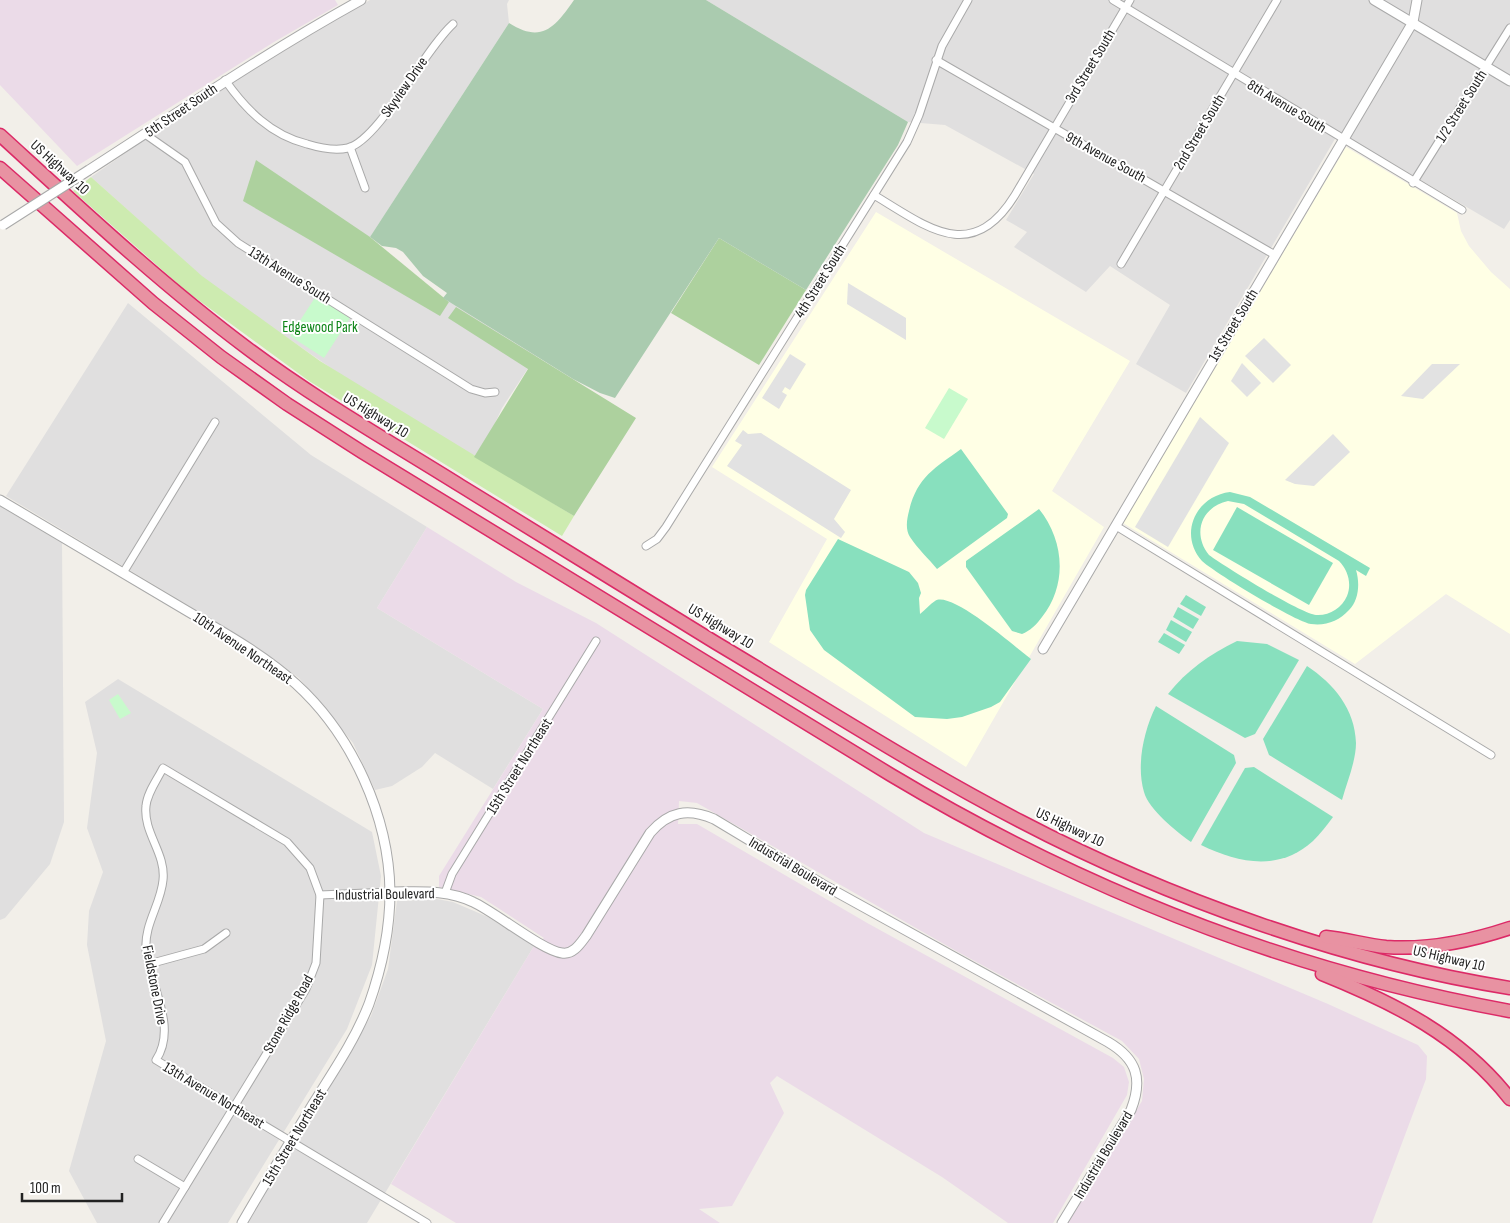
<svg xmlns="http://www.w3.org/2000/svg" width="1510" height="1223" viewBox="0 0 1510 1223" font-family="'Sofia Sans Condensed',sans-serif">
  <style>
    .residential { fill: #e0dfdf }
    .industrial { fill: #ebdbe8 }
    .education { fill: #ffffe5 }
    .grass { fill: #cdebb0 }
    .forest { fill: #add19e }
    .cemetery { fill: #aacbaf }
    .park { fill: #c8facc }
    .pitch { fill: #88e0be; fill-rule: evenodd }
    .parking { fill: #e2e2e2 }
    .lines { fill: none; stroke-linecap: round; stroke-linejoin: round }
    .minor-casing { stroke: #a9a9a9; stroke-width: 9 }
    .tertiary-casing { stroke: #a9a9a9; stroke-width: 11 }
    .motorway-casing { stroke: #dc2a67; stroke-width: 15 }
    .minor { stroke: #fff; stroke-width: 7 }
    .tertiary { stroke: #fff; stroke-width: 9 }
    .motorway { stroke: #e892a2; stroke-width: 12 }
    .tertiary-bridge-casing { stroke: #a9a9a9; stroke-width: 11; stroke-linecap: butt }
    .tertiary-bridge { stroke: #fff; stroke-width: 9 }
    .labels { text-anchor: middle; stroke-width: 4; stroke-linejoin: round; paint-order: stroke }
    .street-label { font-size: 15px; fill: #222; stroke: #fff }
    .park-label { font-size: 15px; fill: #0c8416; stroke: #fff }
  </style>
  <rect width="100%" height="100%" fill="#f2efe9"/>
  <g class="residential">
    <path d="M370,0H509L507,4L509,23L363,248L536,356L502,408L491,432L474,457L341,375L211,285L91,177L170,122L292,43Z"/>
    <path d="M706,0H1510V220L1504,229L1339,132L1186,393L1136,364L1170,305L1110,266L1086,292L1014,247L1027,232L1006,220L1034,174L945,125L908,122Z"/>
    <path d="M128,303L311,455L427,527L377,608L543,709L493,789L435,753L422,767L392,786L375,790L353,743L299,678L241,637L6,496Z"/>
    <path d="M0,506L62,543L64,822L50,864L5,918L0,920Z"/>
    <path d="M118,679L372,832L381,876L372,965L347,1029L228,1223H97L69,1171L106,1041L87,945L89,911L103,872L87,828L97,753L85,702Z"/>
    <path d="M437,899L453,902L488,917L534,946L367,1223H246L371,1016L388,969L397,901Z"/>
  </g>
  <g class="industrial">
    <path d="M0,0H335L338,5L274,42L77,166L0,85Z"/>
    <path d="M427,527L516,582L596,623L924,833L1328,1004L1418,1045L1427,1056L1426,1079L1372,1223H1068L1142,1101L1144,1079L1139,1059L1122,1041L958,952L697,803L679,801L678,824H697L869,924L1113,1058L1124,1067L1129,1082L1127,1095L1053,1223H1008L942,1177L777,1076L770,1083L784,1113L732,1206L699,1209L720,1223H456L391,1184L534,946L544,938L481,897L439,887V876L543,709L377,608Z"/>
  </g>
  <g class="education">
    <path d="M1346,147L1457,213L1461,231L1469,246L1491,272L1510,289V634L1446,594L1355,664L1123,523Z"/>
    <path d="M876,212L1130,361L1052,491L1104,527L966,767L769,642L827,539L712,467Z"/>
  </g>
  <path class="grass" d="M91,177L202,276L320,361L574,516L562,536L309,381L186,291L73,191Z"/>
  <g class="forest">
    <path d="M256,160L370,237L449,302L440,316L243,201Z"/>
    <path d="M719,238L806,290L759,365L671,313Z"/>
    <path d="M456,307L636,418L574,516L474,457L528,369L448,318Z"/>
  </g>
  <path class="cemetery" d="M574,0H706L908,122L898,145L806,290L719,238L615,398L600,393L573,379L443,298L447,293L423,276L403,252L396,248L382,246L370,237L509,23C542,44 555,27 574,0Z"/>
  <g class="park">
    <path d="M316,296L350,318L324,358L290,336Z"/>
    <path d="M949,388L968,399L944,439L925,428Z"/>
    <path d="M118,694L131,713L120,719L109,700Z"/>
  </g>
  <g class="pitch">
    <path d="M961,449L1008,514L1007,518L937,569C929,559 917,548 910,537C905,529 907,519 909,511C917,477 935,468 961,449Z"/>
    <path d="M1230,492L1250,497L1370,568L1366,576L1356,570C1360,583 1359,600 1349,610C1339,621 1326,626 1311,624C1296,622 1215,573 1202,561C1178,534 1196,496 1230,492ZM1228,501L1244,504L1339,561C1348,570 1352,584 1347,596C1342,608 1329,616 1316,615C1301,614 1224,566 1209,555C1192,534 1201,507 1228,501Z"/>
    <path d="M1237,507L1333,563L1309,605L1213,550Z"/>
    <path d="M1039,509C1064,540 1068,584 1042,617C1037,624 1030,631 1022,634L1012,631L966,567V561Z"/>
    <path d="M838,539L909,572L918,583L921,593L919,598L920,614C925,610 930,604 935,601C951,590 1016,648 1031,659L1000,702L991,707L962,717L947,719L915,717L824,650L810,630L805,595L806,590Z"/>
    <path d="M1186,595L1206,607L1201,616L1180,604Z"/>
    <path d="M1178,607L1199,619L1193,629L1173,617Z"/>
    <path d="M1171,620L1192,632L1186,642L1166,630Z"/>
    <path d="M1164,633L1185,645L1179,654L1158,642Z"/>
    <path d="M1237,641L1267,644L1299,660L1255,734L1245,738L1168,694C1187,670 1209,655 1237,641Z"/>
    <path d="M1307,666C1334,684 1355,709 1356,743C1356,761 1347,782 1342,800L1269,755L1263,739Z"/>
    <path d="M1156,706L1234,755L1236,763L1191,842C1177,832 1149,810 1144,792C1136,765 1144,730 1156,706Z"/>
    <path d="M1254,767L1333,817C1327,825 1320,834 1313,841C1279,872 1238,863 1201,845L1245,768Z"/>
  </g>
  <g class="parking">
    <path d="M848,283L906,318V340L847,304Z"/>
    <path d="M1264,338L1291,365L1273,383L1245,356Z"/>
    <path d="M790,354L806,364L790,390L785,387L782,392L787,395L779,409L762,398Z"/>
    <path d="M1242,363L1261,383L1247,397L1231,381Z"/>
    <path d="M1432,364H1460L1423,399L1401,396Z"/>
    <path d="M1200,417L1229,443L1168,547L1135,527Z"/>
    <path d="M743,430L748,434L761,433L851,490L834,519L845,532L841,538L727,466L742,445L735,441Z"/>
    <path d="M1333,434L1350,452L1314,486L1295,484L1285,480Z"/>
  </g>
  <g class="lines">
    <g class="minor-casing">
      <g id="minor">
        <path d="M1113,0L1462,210"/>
        <path d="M936,60L1275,255"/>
        <path d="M225,80C246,110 271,135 307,144C320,148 335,151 348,148C380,139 424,50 453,24"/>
        <path d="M145,134L185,162L216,223L238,243L471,389L485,393L495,392"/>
        <path d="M350,147L365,188"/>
        <path d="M1413,183L1510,28"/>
        <path d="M874,195C927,227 972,265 1015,195L1130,0"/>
        <path d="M1121,264L1277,0"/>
        <path d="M1116,526L1491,755"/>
        <path d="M646,546L657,539L666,527L907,142L919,115L942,46L968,0"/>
        <path d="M123,573L215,422"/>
        <path d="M445,893L452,874L596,641"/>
        <path d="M320,895L390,892"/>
        <path d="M149,964L204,949L226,933"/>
        <path d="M138,1159L185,1187"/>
        <path d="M163,1223L306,989L316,963L320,895L310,868L287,842L163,768C157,780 147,793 146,806C143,833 166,853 163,880C161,904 144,924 146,950C150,986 178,1027 156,1060C246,1115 337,1169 427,1223"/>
      </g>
    </g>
    <g class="tertiary-casing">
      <g id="tertiary">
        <path d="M1374,0L1510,81"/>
        <path d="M89,170C179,112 267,52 361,0"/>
        <path d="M0,500C59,535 118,570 177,605C217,629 261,652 296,684C352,735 389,816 390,892C390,929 381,970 369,1004C355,1040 333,1072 313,1104C289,1144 265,1183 242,1223"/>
        <path d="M1043,649L1413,22L1417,0"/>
        <path d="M390,892C418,892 447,889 473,902C495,912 543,951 562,953C573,955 580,944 586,936L650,833C669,811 688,808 714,819L822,884L1108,1042C1137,1059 1143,1079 1131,1110L1062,1223"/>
      </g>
    </g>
    <g class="motorway-casing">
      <g id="motorway">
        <path d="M0,135C80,208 160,283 247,348C315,399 389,441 461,486C546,538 631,591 716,643C817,703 916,767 1020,821C1167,898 1346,962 1510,988"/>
        <path d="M0,168L153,303L221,357L287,404L362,452L891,775C1085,891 1288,971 1510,1011"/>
        <path d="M1326,937C1346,939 1366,945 1386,947C1427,950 1471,941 1510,928"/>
        <path d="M1322,974C1394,1003 1461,1036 1510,1099"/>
      </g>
    </g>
    <use href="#minor" class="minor"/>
    <use href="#tertiary" class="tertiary"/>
    <use href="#motorway" class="motorway"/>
    <g class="tertiary-bridge-casing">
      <path id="tertiary-bridge" d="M3,225L89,170"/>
    </g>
    <use href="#tertiary-bridge" class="tertiary-bridge"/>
  </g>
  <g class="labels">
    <g class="street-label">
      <text transform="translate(1090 66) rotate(-59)" y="5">3rd Street South</text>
      <text transform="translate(404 87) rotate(-55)" y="5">Skyview Drive</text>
      <text transform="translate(1287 106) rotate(31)" y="5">8th Avenue South</text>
      <text transform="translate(1461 106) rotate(-58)" y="5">1/2 Street South</text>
      <text transform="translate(181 110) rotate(-34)" y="5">5th Street South</text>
      <text transform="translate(1199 132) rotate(-59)" y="5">2nd Street South</text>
      <text transform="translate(1106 157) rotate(29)" y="5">9th Avenue South</text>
      <text transform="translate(60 167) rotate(42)" y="5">US Highway 10</text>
      <text transform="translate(290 275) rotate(32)" y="5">13th Avenue South</text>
      <text transform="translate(820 281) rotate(-58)" y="5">4th Street South</text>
      <text transform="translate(1233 325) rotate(-59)" y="5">1st Street South</text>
      <text transform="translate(376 415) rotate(31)" y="5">US Highway 10</text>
      <text transform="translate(721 626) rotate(31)" y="5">US Highway 10</text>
      <text transform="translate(243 648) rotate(34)" y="5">10th Avenue Northeast</text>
      <text transform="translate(519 766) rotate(-58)" y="5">15th Street Northeast</text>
      <text transform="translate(1070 827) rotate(25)" y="5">US Highway 10</text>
      <text transform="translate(793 866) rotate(31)" y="5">Industrial Boulevard</text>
      <text transform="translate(385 894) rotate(-1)" y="5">Industrial Boulevard</text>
      <text transform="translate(1449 958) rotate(13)" y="5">US Highway 10</text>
      <text transform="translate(155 985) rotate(79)" y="5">Fieldstone Drive</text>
      <text transform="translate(288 1014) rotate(-61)" y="5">Stone Ridge Road</text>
      <text transform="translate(214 1095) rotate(31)" y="5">13th Avenue Northeast</text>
      <text transform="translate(294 1137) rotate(-59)" y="5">15th Street Northeast</text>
      <text transform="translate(1103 1155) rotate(-59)" y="5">Industrial Boulevard</text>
    </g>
    <g class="park-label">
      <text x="320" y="332">Edgewood Park</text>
    </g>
  </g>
  <path d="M22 1193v8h100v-8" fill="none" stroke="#222222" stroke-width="2.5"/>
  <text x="30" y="1193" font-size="15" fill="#222222" stroke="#ffffff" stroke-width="4" paint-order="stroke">100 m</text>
</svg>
